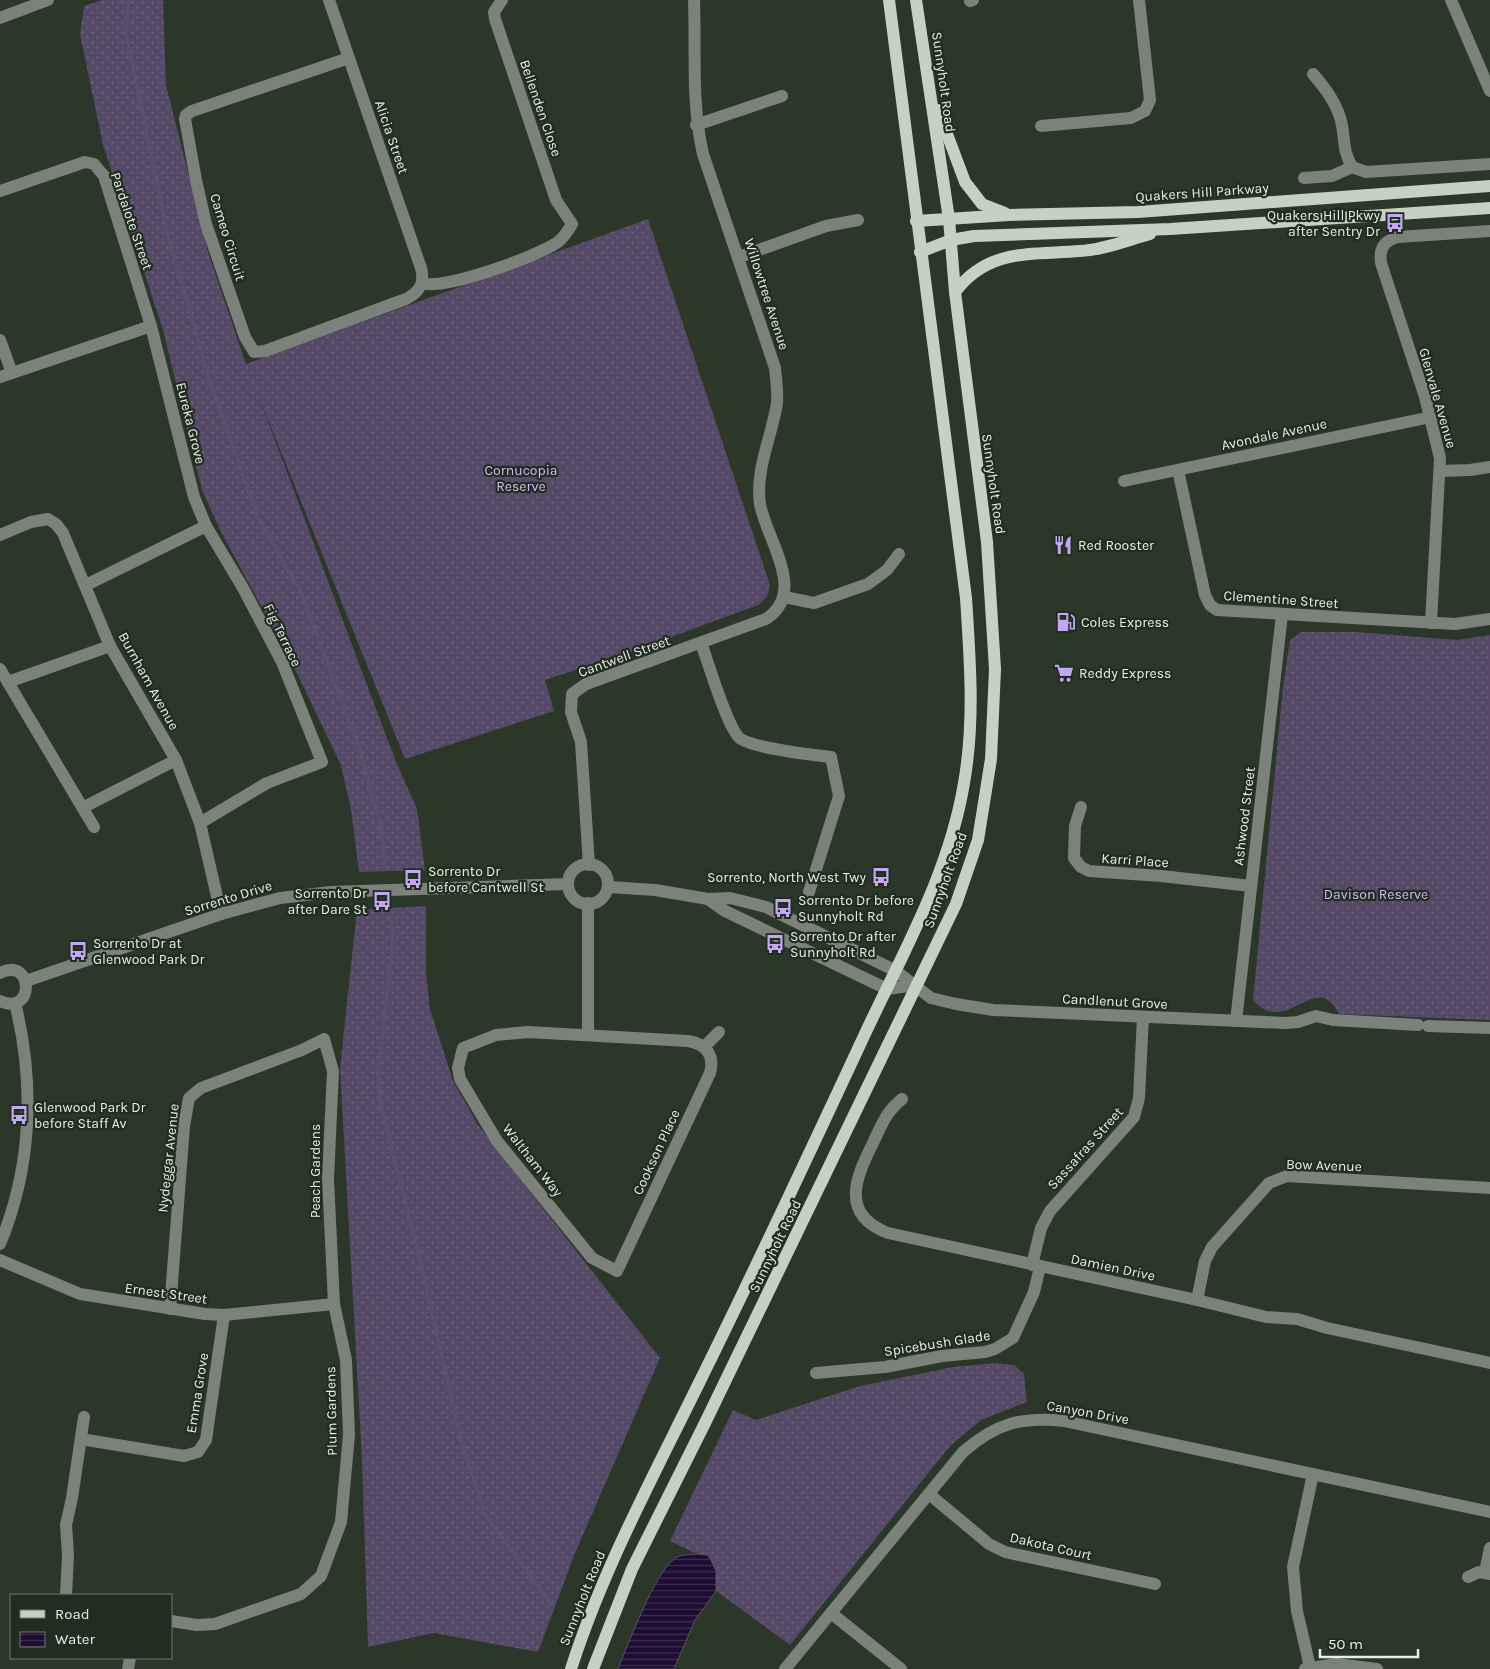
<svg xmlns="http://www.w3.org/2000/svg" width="1490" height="1669" viewBox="0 0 1490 1669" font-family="Karla,sans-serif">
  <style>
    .grass { fill: url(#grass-dots) }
    .water { fill: url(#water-rules); stroke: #5b5069 }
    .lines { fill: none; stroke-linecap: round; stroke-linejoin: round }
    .stream { stroke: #5b5069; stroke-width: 4 }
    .minor { stroke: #7c827b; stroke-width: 12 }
    .major { stroke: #c5d2c3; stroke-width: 12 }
    .labels { text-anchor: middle; stroke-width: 4.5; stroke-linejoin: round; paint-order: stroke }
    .street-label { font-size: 14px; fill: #e8efe7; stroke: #212d20 }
    .poi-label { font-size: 14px; fill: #e8efe7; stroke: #212d20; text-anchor: start }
    .park-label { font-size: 14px; fill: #d0bbf4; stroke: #212d20 }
  </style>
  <defs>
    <pattern id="grass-dots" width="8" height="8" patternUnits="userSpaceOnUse" patternTransform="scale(1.25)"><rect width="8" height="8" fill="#554967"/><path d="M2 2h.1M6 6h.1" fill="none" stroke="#6d647d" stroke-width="1.8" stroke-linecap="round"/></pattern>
    <pattern id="water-rules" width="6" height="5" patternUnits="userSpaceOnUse" patternTransform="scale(1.25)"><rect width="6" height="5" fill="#1e0c33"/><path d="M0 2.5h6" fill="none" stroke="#3f3051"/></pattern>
  </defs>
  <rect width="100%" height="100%" fill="#2a3729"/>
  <g class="grass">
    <path d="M102,0H163L166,85L208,252L246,364L648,219L770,585L767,597L758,605L628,653L545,680L554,711L405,759L258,395L396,762L417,809L425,870L359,872L351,810L341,765L292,663L220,530L202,490L163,330L103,145L80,34L84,6Z"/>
    <path d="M1301,632H1356L1457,640L1490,635V1020L1339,1014C1316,967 1287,1039 1253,1000L1283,687L1290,640Z"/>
    <path d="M426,906V973L430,1009L453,1081L478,1125L660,1358L575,1553L538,1652L434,1633L368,1647L362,1459L340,1068L357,910Z"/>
    <path d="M996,1363L1014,1365L1024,1374L1027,1402L981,1420L950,1446L790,1645L716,1591V1583L707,1555L697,1554L670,1541L733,1410L756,1420L860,1386L953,1367Z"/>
  </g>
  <path class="water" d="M697,1554L707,1555L711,1560L716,1571V1591L695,1620L674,1669H618C628,1644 655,1573 674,1559C680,1554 690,1555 697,1554Z"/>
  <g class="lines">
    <g class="stream">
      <path d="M128,0L126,33L168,236L209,378L259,520L300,590L359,748L380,822L385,866"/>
      <path d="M390,910L393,941L378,1073L381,1108L416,1243L461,1440L486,1516L551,1604"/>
    </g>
    <g class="minor">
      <path d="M329,0L421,268C425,283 420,292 406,299L265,351L254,352L245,337L206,224L196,180L185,119L186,115L192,111L349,58"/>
      <path d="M1451,0L1490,91"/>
      <path d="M970,1L973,0"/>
      <path d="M0,18L48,0"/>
      <path d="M1313,74C1326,89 1338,105 1342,125C1345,142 1343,151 1352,167L1366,172L1490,164"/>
      <path d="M696,125L782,96"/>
      <path d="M1041,126L1131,118L1145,111L1150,100L1139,0"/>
      <path d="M1304,178L1332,176L1352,167"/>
      <path d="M0,191L85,162L94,164L104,176L151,326L194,497L206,526L243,588L282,662L322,762L267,783L200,823"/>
      <path d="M739,257L826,226L858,220"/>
      <path d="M422,283C443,291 538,256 558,242C564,237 568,231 572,224L556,200L495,19L494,12L502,0"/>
      <path d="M0,340L12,373"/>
      <path d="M0,377L151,326"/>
      <path d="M1178,470L1205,595L1210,605L1217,610L1455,624L1490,619"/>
      <path d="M1441,471L1470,470L1490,467"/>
      <path d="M1124,481L1431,417"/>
      <path d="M0,535L31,522L48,519L56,524L63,533L110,646L176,760L200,823L221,914"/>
      <path d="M86,585L206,526"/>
      <path d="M784,597L814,603L868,584L887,570L899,554"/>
      <path d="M1431,623L1440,458L1425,397L1381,263C1379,248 1384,241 1398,237L1490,231"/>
      <path d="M701,643C708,661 728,731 741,739C755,748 813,755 831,757L839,796L809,892"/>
      <path d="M0,669L94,827"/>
      <path d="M8,682L110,646"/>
      <path d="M84,807L176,760"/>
      <path d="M1081,807L1075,826L1074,858L1081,867L1089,871L1161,876L1251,886"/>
      <circle cx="588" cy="884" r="20"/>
      <path d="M589,865L581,742L571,712L572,694L586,684L766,619C808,592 766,539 760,504C755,470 772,436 777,403C778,392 776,379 775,368L703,154C691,102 696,52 694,0"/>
      <path d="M609,887L655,890L708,899L730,898L766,907L896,971L931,998L956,1004L993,1010L1286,1023L1298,1022L1316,1016L1333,1020L1418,1025"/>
      <path d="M708,899L725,911L887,989L916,985"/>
      <path d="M0,973C34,956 35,1017 0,1001"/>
      <path d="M26,981L221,914L280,898L331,892L568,884"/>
      <path d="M1236,1021L1282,614"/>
      <path d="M1428,1026L1490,1028"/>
      <path d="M528,1032L688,1041C706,1044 715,1055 710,1073L617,1271L592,1258L497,1141L460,1079L458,1068L463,1048L496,1035Z"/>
      <path d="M588,1035V903"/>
      <path d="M704,1047L719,1032"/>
      <path d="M902,1099C886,1112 882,1124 873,1143C855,1179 840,1214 888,1233L1197,1300L1266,1317L1297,1319L1327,1328L1490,1363"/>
      <path d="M0,1244C32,1167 35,1083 15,1003"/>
      <path d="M0,1260L80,1294L205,1314L224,1315L334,1304"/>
      <path d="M1032,1265L1041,1228L1050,1211L1134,1117L1139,1098L1143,1017"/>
      <path d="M1197,1300L1205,1261L1212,1247L1269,1183L1287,1176L1490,1188"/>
      <path d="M170,1309L184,1126L189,1098L201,1088L302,1050L324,1039L333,1071L328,1179L334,1304L346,1360L349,1435L341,1522L321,1576L301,1594L215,1624L197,1625L171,1621"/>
      <path d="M816,1373L885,1367L942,1356L985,1352L995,1349L1013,1338L1034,1292L1040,1267"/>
      <path d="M81,1439L184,1456L198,1452L206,1440L224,1315"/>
      <path d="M929,1494L989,1544L1005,1552L1155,1584"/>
      <path d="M1485,1572L1490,1548"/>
      <path d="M1468,1577L1479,1572L1490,1574"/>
      <path d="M66,1595L68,1555L66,1525L72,1498L84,1417"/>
      <path d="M831,1613L901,1669"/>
      <path d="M1310,1667L1297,1611L1293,1567L1313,1474"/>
      <path d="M128,1669L130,1658"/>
      <path d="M785,1669L963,1452C995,1424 1021,1416 1064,1421L1490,1512"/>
      <path d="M1305,1669L1336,1664L1377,1669"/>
    </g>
    <g class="major">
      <path d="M938,110L965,182L982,204L1005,213"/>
      <path d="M916,221L1009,215L1138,212L1490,186"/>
      <path d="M920,252L951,240L974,236L1170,229L1490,208"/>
      <path d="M955,292C988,248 1031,255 1080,251C1103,250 1128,240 1150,234"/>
      <path d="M571,1669C603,1569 653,1477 699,1383C756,1268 810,1152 864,1036C902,954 949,874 964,783C975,721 970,660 966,598L889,0"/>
      <path d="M593,1669L632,1569L705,1423L940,937L956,904L978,840L991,759L995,669L987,542L955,292L949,219L916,0"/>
    </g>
  </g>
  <defs>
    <g id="bus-bare" transform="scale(1.5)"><path d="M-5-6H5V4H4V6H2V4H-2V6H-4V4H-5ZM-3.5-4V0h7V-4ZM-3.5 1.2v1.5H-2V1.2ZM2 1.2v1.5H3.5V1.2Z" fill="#c4a7f1" stroke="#212d20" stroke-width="2.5" paint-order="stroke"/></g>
    <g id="restaurant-bare" transform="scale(1.5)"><path d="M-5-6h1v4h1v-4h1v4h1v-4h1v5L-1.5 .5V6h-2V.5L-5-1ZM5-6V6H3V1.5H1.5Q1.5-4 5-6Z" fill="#c4a7f1" stroke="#212d20" stroke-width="2.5" paint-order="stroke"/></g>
    <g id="fuel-bare" transform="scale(1.5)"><path d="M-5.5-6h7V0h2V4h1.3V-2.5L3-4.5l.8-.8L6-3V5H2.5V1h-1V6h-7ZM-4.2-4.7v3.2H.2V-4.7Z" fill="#c4a7f1" stroke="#212d20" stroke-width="2.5" paint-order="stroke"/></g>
    <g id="supermarket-bare" transform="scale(1.5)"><path d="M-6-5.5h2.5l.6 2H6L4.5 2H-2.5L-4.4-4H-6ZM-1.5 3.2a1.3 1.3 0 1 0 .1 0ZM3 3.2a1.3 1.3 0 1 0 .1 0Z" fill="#c4a7f1" stroke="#212d20" stroke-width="2.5" paint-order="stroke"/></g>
  </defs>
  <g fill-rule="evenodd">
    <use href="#bus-bare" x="1395" y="223"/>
    <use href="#restaurant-bare" x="1063" y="545"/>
    <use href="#fuel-bare" x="1066" y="622"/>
    <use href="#supermarket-bare" x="1064" y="673"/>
    <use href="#bus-bare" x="881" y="877"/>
    <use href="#bus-bare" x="413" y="879"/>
    <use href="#bus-bare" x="382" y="901"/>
    <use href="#bus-bare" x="783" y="908"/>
    <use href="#bus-bare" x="775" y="944"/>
    <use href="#bus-bare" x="78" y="951"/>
    <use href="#bus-bare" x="19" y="1115"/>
  </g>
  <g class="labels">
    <g class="street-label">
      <text transform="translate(944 82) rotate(82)" y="5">Sunnyholt Road</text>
      <text transform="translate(541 108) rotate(71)" y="5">Bellenden Close</text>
      <text transform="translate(392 137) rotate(71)" y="5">Alicia Street</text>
      <text transform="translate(1202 192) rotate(-4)" y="5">Quakers Hill Parkway</text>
      <text transform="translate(132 221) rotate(71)" y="5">Pardalote Street</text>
      <text transform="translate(228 237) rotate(73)" y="5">Cameo Circuit</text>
      <text transform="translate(767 294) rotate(72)" y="5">Willowtree Avenue</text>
      <text transform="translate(1438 398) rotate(74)" y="5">Glenvale Avenue</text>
      <text transform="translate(191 423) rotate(76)" y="5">Eureka Grove</text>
      <text transform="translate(1274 434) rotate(-12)" y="5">Avondale Avenue</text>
      <text transform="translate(994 484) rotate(82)" y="5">Sunnyholt Road</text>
      <text transform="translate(1281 599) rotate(4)" y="5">Clementine Street</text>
      <text transform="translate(283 635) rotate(64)" y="5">Fig Terrace</text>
      <text transform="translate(624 656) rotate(-20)" y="5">Cantwell Street</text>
      <text transform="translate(149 681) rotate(61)" y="5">Burnham Avenue</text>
      <text transform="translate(1244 816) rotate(-83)" y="5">Ashwood Street</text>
      <text transform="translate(1135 860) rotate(4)" y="5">Karri Place</text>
      <text transform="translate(945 880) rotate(-70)" y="5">Sunnyholt Road</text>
      <text transform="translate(228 898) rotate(-17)" y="5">Sorrento Drive</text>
      <text transform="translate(1115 1001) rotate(3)" y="5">Candlenut Grove</text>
      <text transform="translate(1085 1148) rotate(-48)" y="5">Sassafras Street</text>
      <text transform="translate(656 1152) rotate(-65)" y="5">Cookson Place</text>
      <text transform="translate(168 1158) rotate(-84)" y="5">Nydeggar Avenue</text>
      <text transform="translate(533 1160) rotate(52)" y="5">Waltham Way</text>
      <text transform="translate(1324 1165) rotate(2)" y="5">Bow Avenue</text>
      <text transform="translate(315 1171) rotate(-90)" y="5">Peach Gardens</text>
      <text transform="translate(775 1246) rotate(-64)" y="5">Sunnyholt Road</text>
      <text transform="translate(1113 1267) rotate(12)" y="5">Damien Drive</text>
      <text transform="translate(166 1293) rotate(8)" y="5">Ernest Street</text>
      <text transform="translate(937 1343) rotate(-9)" y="5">Spicebush Glade</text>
      <text transform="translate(197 1393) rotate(-81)" y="5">Emma Grove</text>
      <text transform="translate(331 1411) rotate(-91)" y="5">Plum Gardens</text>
      <text transform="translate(1088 1412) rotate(10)" y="5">Canyon Drive</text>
      <text transform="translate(1051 1546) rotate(13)" y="5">Dakota Court</text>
      <text transform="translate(582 1598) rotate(-68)" y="5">Sunnyholt Road</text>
    </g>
    <g class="poi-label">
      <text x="1380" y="220" text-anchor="end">Quakers Hill Pkwy<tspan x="1380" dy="16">after Sentry Dr</tspan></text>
      <text x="1078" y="550">Red Rooster</text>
      <text x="1081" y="627">Coles Express</text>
      <text x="1079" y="678">Reddy Express</text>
      <text x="428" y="876">Sorrento Dr<tspan x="428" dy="16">before Cantwell St</tspan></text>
      <text x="866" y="882" text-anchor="end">Sorrento, North West Twy</text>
      <text x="367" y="898" text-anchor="end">Sorrento Dr<tspan x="367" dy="16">after Dare St</tspan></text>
      <text x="798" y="905">Sorrento Dr before<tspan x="798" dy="16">Sunnyholt Rd</tspan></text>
      <text x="790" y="941">Sorrento Dr after<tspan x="790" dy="16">Sunnyholt Rd</tspan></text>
      <text x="93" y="948">Sorrento Dr at<tspan x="93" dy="16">Glenwood Park Dr</tspan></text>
      <text x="34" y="1112">Glenwood Park Dr<tspan x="34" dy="16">before Staff Av</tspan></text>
    </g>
    <g class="park-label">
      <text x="521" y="475">Cornucopia<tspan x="521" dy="16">Reserve</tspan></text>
      <text x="1376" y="899">Davison Reserve</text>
    </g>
  </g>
  <rect x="10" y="1594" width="162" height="65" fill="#212d20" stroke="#717b70"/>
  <rect x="20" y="1610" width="25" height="8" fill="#c5d2c3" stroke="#717b70"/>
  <text x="55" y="1619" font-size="15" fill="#e8efe7">Road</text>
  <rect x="20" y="1632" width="25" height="15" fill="url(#water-rules)" stroke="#717b70"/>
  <text x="55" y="1644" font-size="15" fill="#e8efe7">Water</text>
  <path d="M1320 1649v8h98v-8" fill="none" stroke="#e8efe7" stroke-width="2.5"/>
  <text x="1328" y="1649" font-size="15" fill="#e8efe7" stroke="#212d20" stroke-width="4" paint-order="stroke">50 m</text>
</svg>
